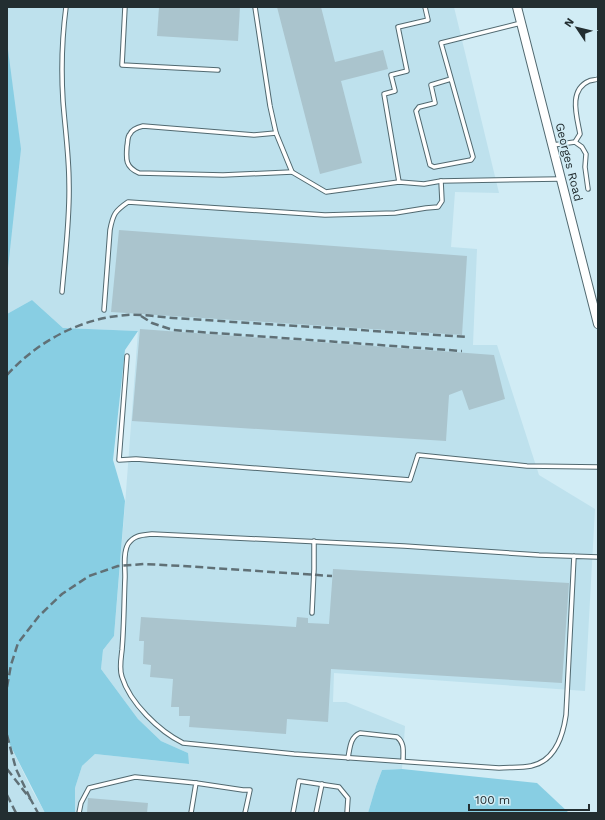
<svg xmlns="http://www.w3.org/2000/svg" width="605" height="820" viewBox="0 0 605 820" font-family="'Work Sans',sans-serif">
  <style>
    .built { fill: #bee1ed }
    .green { fill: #88cee3 }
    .building { fill: #aac4cd }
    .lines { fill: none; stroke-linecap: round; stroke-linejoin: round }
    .service-casing { stroke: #516970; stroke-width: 5.5 }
    .tertiary-casing { stroke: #516970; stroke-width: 10 }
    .service { stroke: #fff; stroke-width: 3.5 }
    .tertiary { stroke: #fff; stroke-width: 8 }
    .rail { stroke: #607076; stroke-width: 2.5; stroke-dasharray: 8 4; stroke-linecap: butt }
    .labels { text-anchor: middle; stroke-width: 3; stroke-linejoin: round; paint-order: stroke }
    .street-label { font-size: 12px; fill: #232e31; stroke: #d1ecf5 }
  </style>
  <rect width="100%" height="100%" fill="#d1ecf5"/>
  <g class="built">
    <path d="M8,7H454L499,193L455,192L451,247L477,249L473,345H497L539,475L595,509L585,691L334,673L333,702H346L405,726L402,769L382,770L376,786L368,813H75V788L82,766L95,754L188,764V753L161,741L138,719L101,669L103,650L114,636L125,505L138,331L63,328L32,300L7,314V15Z"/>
    <path d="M7,739L32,790L45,813H7Z"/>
  </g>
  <g class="green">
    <path d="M7,42L21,149L7,277Z"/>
    <path d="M32,300L63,328L138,331L125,350L113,460L125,501L114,636L103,650L101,669L138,719L161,741L188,753L189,764L95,754L82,766L75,788V813H45L7,739V314Z"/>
    <path d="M402,769L537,783L569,813H368L376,786L382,770Z"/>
  </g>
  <g class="building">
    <path d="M159,7H240L238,41L157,36Z"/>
    <path d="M277,7H321L335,62L383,50L388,69L341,81L362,163L320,174Z"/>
    <path d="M119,230L467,256L462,335L111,312Z"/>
    <path d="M140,329L494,355L505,399L469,410L462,390L449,395L446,441L132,421Z"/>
    <path d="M333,569L569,583L562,683L331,669L328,722L287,719L286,734L189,727L190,716H179V707H171L173,679L150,677L151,665L143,664L144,641H139L141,617L296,627L297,617L308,618V623L329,624Z"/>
    <path d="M88,798L148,803L147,813H87Z"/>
  </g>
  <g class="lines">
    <g class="service-casing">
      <g id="service">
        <path d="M125,7L122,65L218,70"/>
        <path d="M255,7L270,106L276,133L292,172L326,192L399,182L424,184L441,181L560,179"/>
        <path d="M451,79L431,85L435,103L419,107L416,111L430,165L434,167L471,160L473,157L441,43L521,23"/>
        <path d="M276,133L254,135L143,126C139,127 132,129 130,134C127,137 128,142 127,146C126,159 125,167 139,173L223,175L292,172"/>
        <path d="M575,142L582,147L586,154L585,167L588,189"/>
        <path d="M553,145L575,142L580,134C577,117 568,90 589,81C591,80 595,80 598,79"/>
        <path d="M399,182L384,94L395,91L391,75L407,71L398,27L428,20L425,7"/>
        <path d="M62,292C65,256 70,219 69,183C69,156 65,128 63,101C61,69 62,38 66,7"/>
        <path d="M104,310L110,230C113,214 115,211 128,202L325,215L395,213L426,208L438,207L442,201L441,181"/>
        <path d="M127,356L119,460L136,459L410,480L418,455L527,466L598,467"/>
        <path d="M574,556L566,715C563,736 555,761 531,766C521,768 510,767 499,768L294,754L183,743C159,731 130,703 122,677C119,669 121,659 122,650C124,626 124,601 125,577C125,567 123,553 128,544C134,535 142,535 152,534L404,546L539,555L598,557"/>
        <path d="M312,613L314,569V541"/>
        <path d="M348,758C350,748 350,737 360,733L397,737C405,743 403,752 403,761"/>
        <path d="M196,783L243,790H250L245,813"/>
        <path d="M79,813L81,803L89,788L135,777L196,783L191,813"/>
        <path d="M293,813L299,781L339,787L348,798L347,813"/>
        <path d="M316,813L322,784"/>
      </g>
    </g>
    <g class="tertiary-casing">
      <path id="tertiary" d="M517,7L598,324"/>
    </g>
    <use href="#service" class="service"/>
    <use href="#tertiary" class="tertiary"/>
    <g class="rail">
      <path d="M141,316L152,323L173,330L462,351"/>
      <path d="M7,375C38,341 81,318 127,315C141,314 159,317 173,318L468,337"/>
      <path d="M7,687L11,665L18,643L39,616L62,594L89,576L118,566L144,564L183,566L332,576"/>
      <path d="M7,735L16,769L31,800"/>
      <path d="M7,769L31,800L38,813"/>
      <path d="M7,795L16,813"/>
    </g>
  </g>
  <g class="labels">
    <g class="street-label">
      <text transform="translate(569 162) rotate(76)" y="4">Georges Road</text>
    </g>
  </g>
  <rect width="605" height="820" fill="none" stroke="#232e31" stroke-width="16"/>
  <g transform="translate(577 28) rotate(305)" stroke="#d1ecf5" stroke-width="3" paint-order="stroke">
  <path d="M0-3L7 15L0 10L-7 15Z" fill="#232e31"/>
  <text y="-6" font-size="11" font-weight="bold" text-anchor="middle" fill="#232e31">N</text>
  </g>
  <path d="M469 804v6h120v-6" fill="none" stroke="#232e31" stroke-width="2"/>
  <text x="475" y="804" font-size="12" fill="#232e31" stroke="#d1ecf5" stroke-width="3" paint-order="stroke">100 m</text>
</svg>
